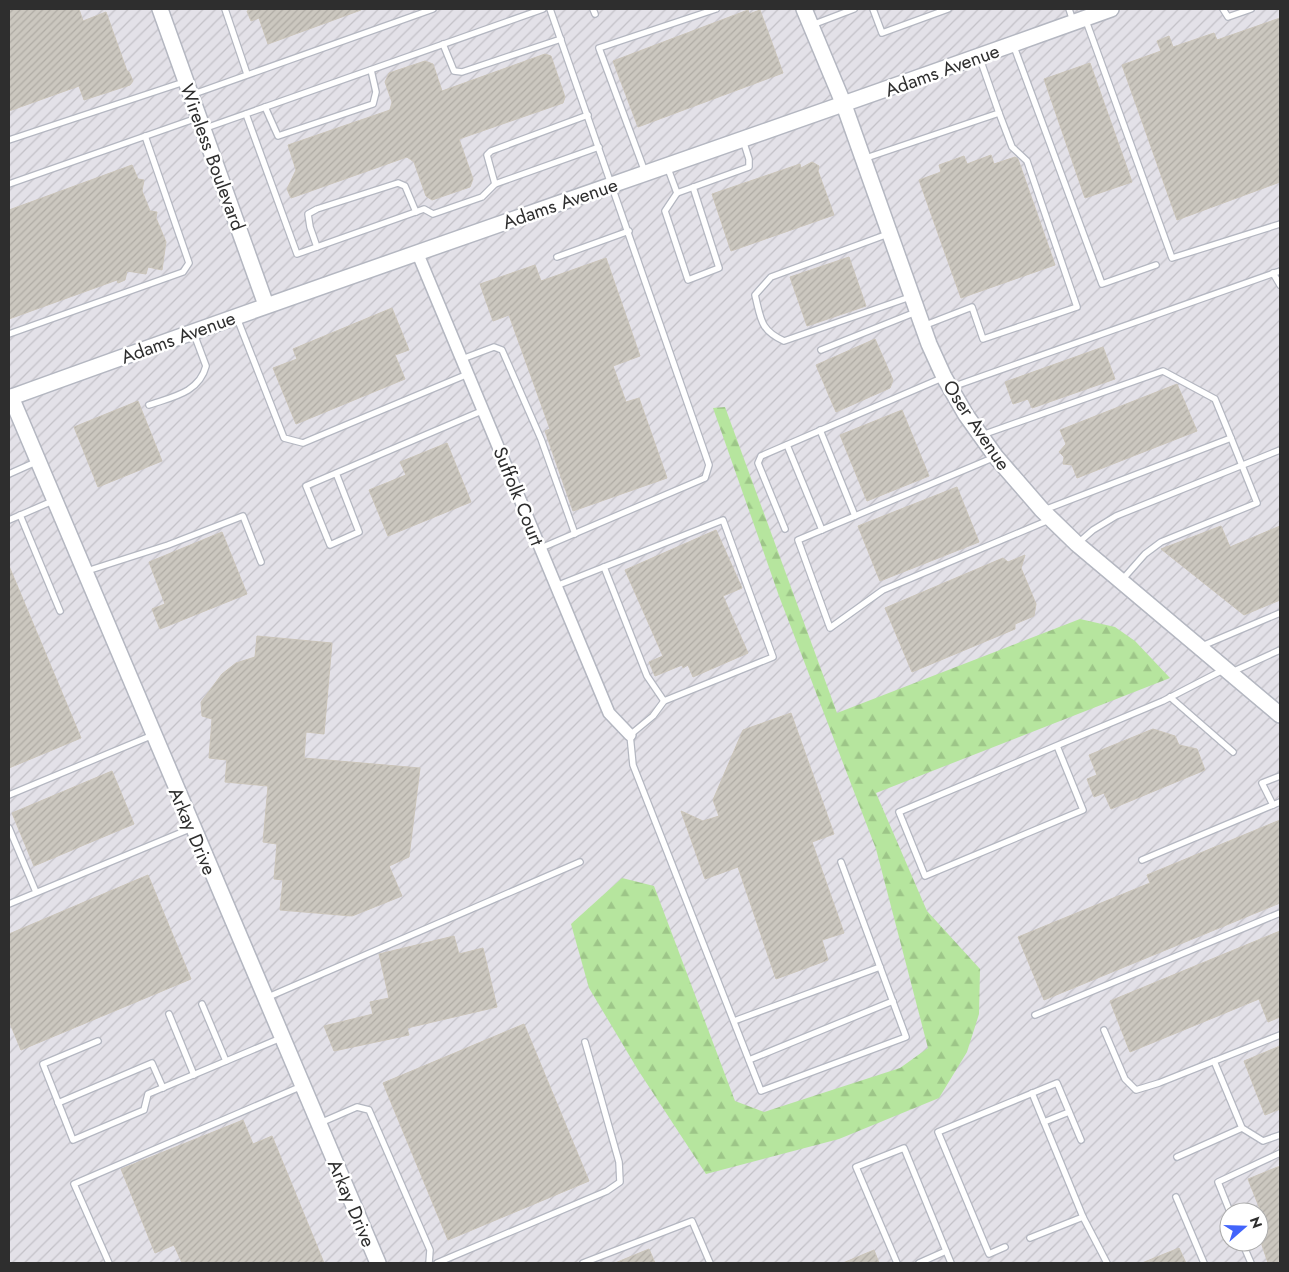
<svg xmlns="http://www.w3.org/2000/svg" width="1289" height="1272" viewBox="0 0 1289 1272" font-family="Jost,sans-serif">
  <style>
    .industrial { fill: url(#industrial-furrows); fill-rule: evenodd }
    .forest { fill: url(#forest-firs) }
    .building { fill: url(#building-hatch); stroke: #cbc5ba }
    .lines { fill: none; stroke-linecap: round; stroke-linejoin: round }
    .lane-casing { stroke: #b4b7c1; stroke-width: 8 }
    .street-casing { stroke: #b4b7c1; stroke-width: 14 }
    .secondary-casing { stroke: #b4b7c1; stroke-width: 18 }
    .lane { stroke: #fff; stroke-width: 5.5 }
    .street { stroke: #fff; stroke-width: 11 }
    .secondary { stroke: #fff; stroke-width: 15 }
    .labels { text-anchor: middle; stroke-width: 5; stroke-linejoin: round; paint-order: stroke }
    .street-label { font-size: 19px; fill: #2e2e2e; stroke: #fff }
  </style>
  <defs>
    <pattern id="industrial-furrows" width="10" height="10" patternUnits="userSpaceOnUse" patternTransform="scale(1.25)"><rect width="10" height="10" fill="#e3e1e8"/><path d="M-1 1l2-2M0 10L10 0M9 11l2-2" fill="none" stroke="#c3c1c7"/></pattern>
    <pattern id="forest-firs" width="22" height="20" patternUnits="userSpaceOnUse" patternTransform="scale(1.25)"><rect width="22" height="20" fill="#b6e59e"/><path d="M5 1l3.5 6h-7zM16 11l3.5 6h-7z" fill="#9dc588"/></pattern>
    <pattern id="building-hatch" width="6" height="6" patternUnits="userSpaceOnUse" patternTransform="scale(1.25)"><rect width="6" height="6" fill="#cbc7bf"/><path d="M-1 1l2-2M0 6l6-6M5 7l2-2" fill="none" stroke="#afaba4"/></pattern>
  </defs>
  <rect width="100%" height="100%" fill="#efe9e1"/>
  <path class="industrial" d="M9,9H1280V1263H9ZM1229,1212H1259V1242H1229Z"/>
  <path class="forest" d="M725,407L837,713L1080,619L1115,627L1135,641L1170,678L876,793L927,911L980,969L979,1014L967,1052L939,1098L839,1139L706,1174L638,1070L589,988L571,924L622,878L654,886L735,1101L764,1112L900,1068L928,1048L876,849L779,596L713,408Z"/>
  <g class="building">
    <path d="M9,9H79L83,21L106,12L127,71L129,72L133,81L130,85L84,100L79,86L9,111Z"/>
    <path d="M255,9H360L361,10L268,44L259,18L251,21L247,11Z"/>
    <path d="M748,10L749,14L760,10L783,73L638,127L613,61Z"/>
    <path d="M1280,18V182L1177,220L1122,65L1161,51L1157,41L1169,36L1173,47L1214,33L1217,40Z"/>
    <path d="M545,54L551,56L565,97L563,103L459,139L473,179L470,187L432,200L426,196L414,162L407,157L291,198L287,189L296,170L288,145L390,110L392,102L385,82L389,73L425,61L433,64L442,91Z"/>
    <path d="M1090,63L1132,182L1085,198L1044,79Z"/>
    <path d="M991,155L994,164L1015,157L1018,159L1055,265L961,298L919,180L941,172L939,165L964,156L967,164Z"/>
    <path d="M812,162L819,166L818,171L834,215L731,251L712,194L800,164L801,168Z"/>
    <path d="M132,165L138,179L144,180L142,191L150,211L157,212L156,218L166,242L162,270L148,267L146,274L127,271L125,280L118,283L117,280L9,319V210Z"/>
    <path d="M849,257L866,306L807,326L790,277Z"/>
    <path d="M606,258L640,356L613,366L626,402L639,398L667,478L573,511L545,431L550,429L509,315L493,321L480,284L535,265L541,281Z"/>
    <path d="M392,308L409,350L395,355L405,379L296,424L273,368L297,359L293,349Z"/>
    <path d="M875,339L893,380L890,388L836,412L816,365Z"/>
    <path d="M1103,347L1115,379L1032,408L1028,399L1013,404L1005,382Z"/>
    <path d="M1177,384L1197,431L1077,478L1072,465L1063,464L1064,457L1059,452L1066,444L1060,430Z"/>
    <path d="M138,401L162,461L98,487L74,427Z"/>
    <path d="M902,410L929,476L867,501L840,435Z"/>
    <path d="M447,443L471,502L388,536L369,490L406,475L400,462Z"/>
    <path d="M957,487L979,542L880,581L858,526Z"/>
    <path d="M1221,526L1230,547L1280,526V600L1244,615L1161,549Z"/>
    <path d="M716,530L742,588L723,596L748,653L693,677L688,665L683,668L682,665L655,676L649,662L663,656L625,570Z"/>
    <path d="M222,532L247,594L160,629L152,609L165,604L149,562Z"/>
    <path d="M1025,555L1021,568L1036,604L1034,616L1015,624V629L912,672L885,608L1003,558L1008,562Z"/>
    <path d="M9,566L81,738L9,768Z"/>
    <path d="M257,636L332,643L324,734L306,732L304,758L420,768L409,857L389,866L402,896L352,916L280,910L283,880L274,879L277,844L263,842L268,786L225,782L227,760L209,758L212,719L202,716L201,702L222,674L236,663L255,657Z"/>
    <path d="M791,713L834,834L812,842L844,933L822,940L828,960L776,979L738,867L705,879L681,811L703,821L719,816L713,800L743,730Z"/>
    <path d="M1153,729L1175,736L1179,745L1197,749L1205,770L1111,809L1104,793L1094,797L1087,779L1097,775L1089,755Z"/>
    <path d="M112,771L134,824L34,866L12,813Z"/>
    <path d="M1280,820V903L1044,1000L1018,937L1150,883L1147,875Z"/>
    <path d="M148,875L191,979L21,1050L9,1021V934Z"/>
    <path d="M1280,931V1017L1268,1022L1259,999L1130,1052L1110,1001Z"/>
    <path d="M454,936L459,954L483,948L497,1007L407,1028L409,1035L334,1051L324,1026L373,1014L370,1002L389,998L379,954Z"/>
    <path d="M524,1024L589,1181L448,1240L383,1083Z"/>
    <path d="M1280,1046V1109L1265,1115L1244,1061Z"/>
    <path d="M243,1120L253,1144L272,1136L324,1263H182L174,1245L155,1253L121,1169Z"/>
    <path d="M1280,1166V1263H1268L1259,1236L1269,1232L1248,1179Z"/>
    <path d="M1179,1248L1186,1263H1142Z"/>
    <path d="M649,1249L655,1263H615Z"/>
    <path d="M874,1250L879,1263H843Z"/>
  </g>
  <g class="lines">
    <g class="lane-casing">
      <g id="lane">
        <path d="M225,9L247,74"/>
        <path d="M593,9L595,14"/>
        <path d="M873,9L882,33L948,9"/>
        <path d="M1069,9L1073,21"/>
        <path d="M1223,9L1228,17L1251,9"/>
        <path d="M1085,18L1172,258L1280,224"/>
        <path d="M812,25L854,9"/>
        <path d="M443,44L454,71L462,72L561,39"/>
        <path d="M1013,44L1102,284L1156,265"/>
        <path d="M191,95L433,9"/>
        <path d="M265,107L278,136L373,104L376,92L371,70"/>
        <path d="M246,114L297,254L424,209L433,214L482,197L495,184L599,147"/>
        <path d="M203,129L543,9"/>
        <path d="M9,140L184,82"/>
        <path d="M863,159L999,113L979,56"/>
        <path d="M667,166L677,193L749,167V159L743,140"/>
        <path d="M645,172L599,48L716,9"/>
        <path d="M9,184L197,118"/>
        <path d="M495,184L487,155L491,151L588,115"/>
        <path d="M677,193L665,211L688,280L719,268L693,187"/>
        <path d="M888,234L771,277L755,295C761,319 760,330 784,341L910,297"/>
        <path d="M317,247L310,227L308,214L317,209L398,183L405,186L416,212"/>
        <path d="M557,257L629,231"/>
        <path d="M1273,273L1280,285"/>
        <path d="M237,318L284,438L303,443L468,374"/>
        <path d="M923,326L972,307L983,339L1077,307L1027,161L1012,147L999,113"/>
        <path d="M9,334L183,272L189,263L145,136"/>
        <path d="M821,350L916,312"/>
        <path d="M462,359L494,347L502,350L541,439L575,534"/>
        <path d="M952,387L1280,271"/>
        <path d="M149,405C172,397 199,393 206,366L194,334"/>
        <path d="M820,430L855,516"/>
        <path d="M982,435L1163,371L1215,399L1231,438L1044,510"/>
        <path d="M787,445L822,530"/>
        <path d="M995,457L798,540L830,628L883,590L1049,520"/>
        <path d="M336,473L359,532L330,545L306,486L484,410"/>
        <path d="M9,474L38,461"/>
        <path d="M20,515L60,611"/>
        <path d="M9,520L55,500"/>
        <path d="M785,529L758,463L761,456L942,378"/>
        <path d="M1077,544L1093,530L1116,516L1280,450"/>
        <path d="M541,548L705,478L709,465L550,9"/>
        <path d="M604,567L647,676L664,701"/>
        <path d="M87,571L168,545L243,516L261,562"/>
        <path d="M1122,580L1145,554L1161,542L1257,503L1231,438"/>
        <path d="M556,586L723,520L773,657L664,701L653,716L630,735L633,765L761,1091L906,1037L841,862"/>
        <path d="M1202,646L1280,613"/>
        <path d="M1232,672L1280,650"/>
        <path d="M1170,697L1233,752"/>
        <path d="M1057,746L1083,810L925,876L899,812L1163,701L1225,669"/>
        <path d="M9,795L153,735"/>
        <path d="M1273,805L1262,783L1280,776"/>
        <path d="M9,828L36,892"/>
        <path d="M1142,860L1280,802"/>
        <path d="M9,904L192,828"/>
        <path d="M266,998L580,862"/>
        <path d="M202,1004L226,1061"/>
        <path d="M169,1014L194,1075"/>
        <path d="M1035,1015L1280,913"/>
        <path d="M734,1021L880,967"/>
        <path d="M1104,1030L1125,1079L1136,1090L1159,1083L1280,1035"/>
        <path d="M98,1041L43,1064L73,1140L144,1110L148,1094L281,1038"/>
        <path d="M749,1060L893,1001"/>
        <path d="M1214,1061L1242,1128L1263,1141L1280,1135"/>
        <path d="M1032,1093L1083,1217L1107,1263"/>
        <path d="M58,1103L152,1063L163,1088"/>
        <path d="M1044,1122L1069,1112"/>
        <path d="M320,1123L357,1107L369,1110L430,1250L429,1263"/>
        <path d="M1177,1157L1242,1128"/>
        <path d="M1176,1197L1204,1263"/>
        <path d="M1230,1212L1218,1182L1280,1153"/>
        <path d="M1030,1238L1083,1217"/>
        <path d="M1242,1242L1251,1263"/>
        <path d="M1005,1247L989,1254L938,1132L1057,1083L1081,1140"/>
        <path d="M109,1263L74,1184L302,1086"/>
        <path d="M437,1263L607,1191L620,1182L619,1162L585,1042"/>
        <path d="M583,1263L692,1221L710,1263"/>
        <path d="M897,1263L856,1167L904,1148L951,1263"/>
        <path d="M919,1263L946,1251"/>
      </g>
    </g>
    <g class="street-casing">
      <path id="street" d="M417,252L609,713L630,735"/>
    </g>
    <g class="secondary-casing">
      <g id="secondary">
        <path d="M160,9L266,305"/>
        <path d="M804,9L844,105L929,344L944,377L966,415L996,457L1042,510L1077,544L1280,715"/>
        <path d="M11,397L378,1263"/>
        <path d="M9,398C375,265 744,141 1111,9"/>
      </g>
    </g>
    <use href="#lane" class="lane"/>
    <use href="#street" class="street"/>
    <use href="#secondary" class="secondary"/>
  </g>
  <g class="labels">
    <g class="street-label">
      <text transform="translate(942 70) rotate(-20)" y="7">Adams Avenue</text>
      <text transform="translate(213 157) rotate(70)" y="7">Wireless Boulevard</text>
      <text transform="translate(560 203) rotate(-19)" y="7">Adams Avenue</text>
      <text transform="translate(178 337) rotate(-20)" y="7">Adams Avenue</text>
      <text transform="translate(977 425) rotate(56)" y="7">Oser Avenue</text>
      <text transform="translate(519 496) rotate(68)" y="7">Suffolk Court</text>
      <text transform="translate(193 831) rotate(67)" y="7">Arkay Drive</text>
      <text transform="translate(352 1203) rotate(67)" y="7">Arkay Drive</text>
    </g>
  </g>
  <rect width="1289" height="1272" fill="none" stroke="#2e2e2e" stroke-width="20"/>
  <g transform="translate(1244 1227) rotate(70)"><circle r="24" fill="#ffffff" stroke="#ababab"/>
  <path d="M0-4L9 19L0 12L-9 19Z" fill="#4264fb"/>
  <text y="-8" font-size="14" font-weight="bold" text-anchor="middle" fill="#2e2e2e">N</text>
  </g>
</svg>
